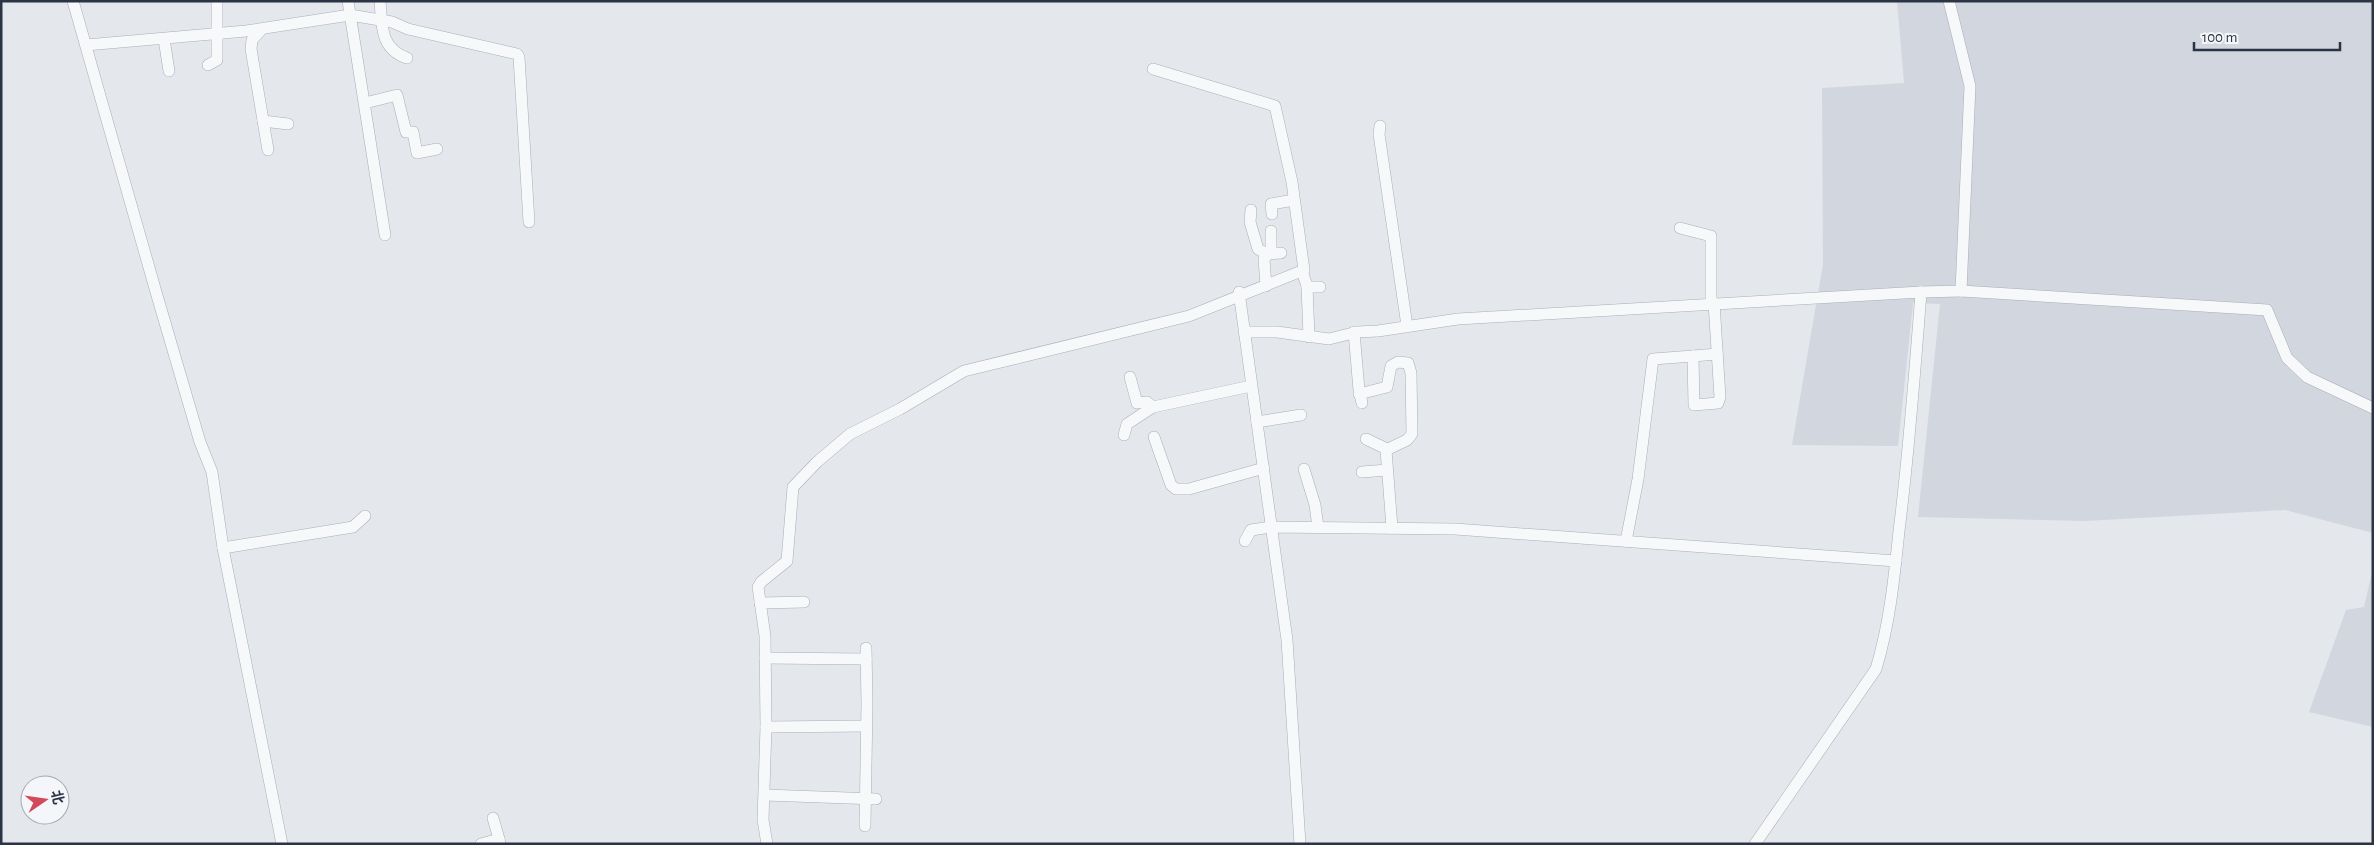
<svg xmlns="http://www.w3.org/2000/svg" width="2374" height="845" viewBox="0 0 2374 845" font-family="'Alegreya Sans','Noto Sans SC',sans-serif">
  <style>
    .built { fill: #d2d6de }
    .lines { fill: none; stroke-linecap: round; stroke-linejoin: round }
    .minor-casing { stroke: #a9aeb7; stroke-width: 12 }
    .minor { stroke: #f7f8fa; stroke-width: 11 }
  </style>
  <rect width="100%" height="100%" fill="#e4e7ec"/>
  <g class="built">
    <path d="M1897,1H2373V533L2285,510L2085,521L1918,517L1940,304L1913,303L1898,446L1792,445L1823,264L1822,88L1904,83Z"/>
    <path d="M2373,568V727L2309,712L2346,610L2364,607Z"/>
  </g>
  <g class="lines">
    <g class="minor-casing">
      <g id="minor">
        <path d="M73,1L156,292L200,442L212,472L223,548L282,844"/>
        <path d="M348,1L385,235"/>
        <path d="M380,1C382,25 380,49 407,58"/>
        <path d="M262,29L252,40L251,49L268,150"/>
        <path d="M164,39L169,71"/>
        <path d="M86,45L246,31L350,15L392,22L408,29L517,54L519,57L529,222"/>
        <path d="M208,65L217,60V1"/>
        <path d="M365,103L397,95L406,132H413L417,153L437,149"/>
        <path d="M263,121L288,124"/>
        <path d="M1380,126L1379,134L1407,326"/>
        <path d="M1251,210L1250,222L1258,249L1267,254L1281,253"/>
        <path d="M1272,214L1271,204L1294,200"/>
        <path d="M1680,228L1711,236V303"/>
        <path d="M1302,271L1307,286L1309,337"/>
        <path d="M1266,286L1264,259L1271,249V231"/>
        <path d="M1307,287H1320"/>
        <path d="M1961,291L2267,310L2287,358L2307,377L2373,408"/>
        <path d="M1239,292L1287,640L1300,844"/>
        <path d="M1244,332H1277L1329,339L1357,332L1378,331L1458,319L1921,292"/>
        <path d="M1354,332L1359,390L1362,403"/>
        <path d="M1693,356L1717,354"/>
        <path d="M1130,377L1137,403L1147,402L1153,407L1251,386"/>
        <path d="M1359,394L1387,387L1391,366L1398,362L1408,363L1411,373L1412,434L1407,440L1386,450L1392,528"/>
        <path d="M1257,422L1301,415"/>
        <path d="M1124,435L1127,424L1153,407"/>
        <path d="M1154,437L1171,485L1176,489H1189L1264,468"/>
        <path d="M1366,439L1387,449"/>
        <path d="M1304,469L1315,505L1318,527"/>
        <path d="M1362,472L1387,470"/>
        <path d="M1245,541L1251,530L1271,527L1455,529L1896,561"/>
        <path d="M1626,541L1638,479L1653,359L1693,356L1694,405L1718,403L1720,397L1714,303"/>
        <path d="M223,548L353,527L365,516"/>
        <path d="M760,603L804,602"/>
        <path d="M765,658L866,659"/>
        <path d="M766,727L867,726"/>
        <path d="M765,795L876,799"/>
        <path d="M493,818L499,839"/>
        <path d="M865,826L867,704L866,648"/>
        <path d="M481,844L499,839L500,844"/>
        <path d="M767,844L763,820L766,727L765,636L758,587L761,582L787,561L793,487L817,462L850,434L900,409L964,371L1189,316L1304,270L1292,182L1275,106L1153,69"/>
        <path d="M1755,844L1876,669C1890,622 1894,579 1899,531C1909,451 1915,372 1921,292L1961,291L1970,86L1949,1"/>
      </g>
    </g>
    <use href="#minor" class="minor"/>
  </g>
  <rect width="2374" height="845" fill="none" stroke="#2b3445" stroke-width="5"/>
  <g transform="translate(45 800) rotate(77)"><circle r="24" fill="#f4f6f9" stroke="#a4a8b1"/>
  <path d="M0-4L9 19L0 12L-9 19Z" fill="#d1495b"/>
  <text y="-8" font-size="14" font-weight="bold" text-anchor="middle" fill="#2b3445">北</text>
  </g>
  <path d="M2194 42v8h146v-8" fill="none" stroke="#2b3445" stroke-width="2.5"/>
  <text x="2202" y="42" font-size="15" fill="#2b3445" stroke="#f4f6f9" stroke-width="4" paint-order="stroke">100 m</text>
</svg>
